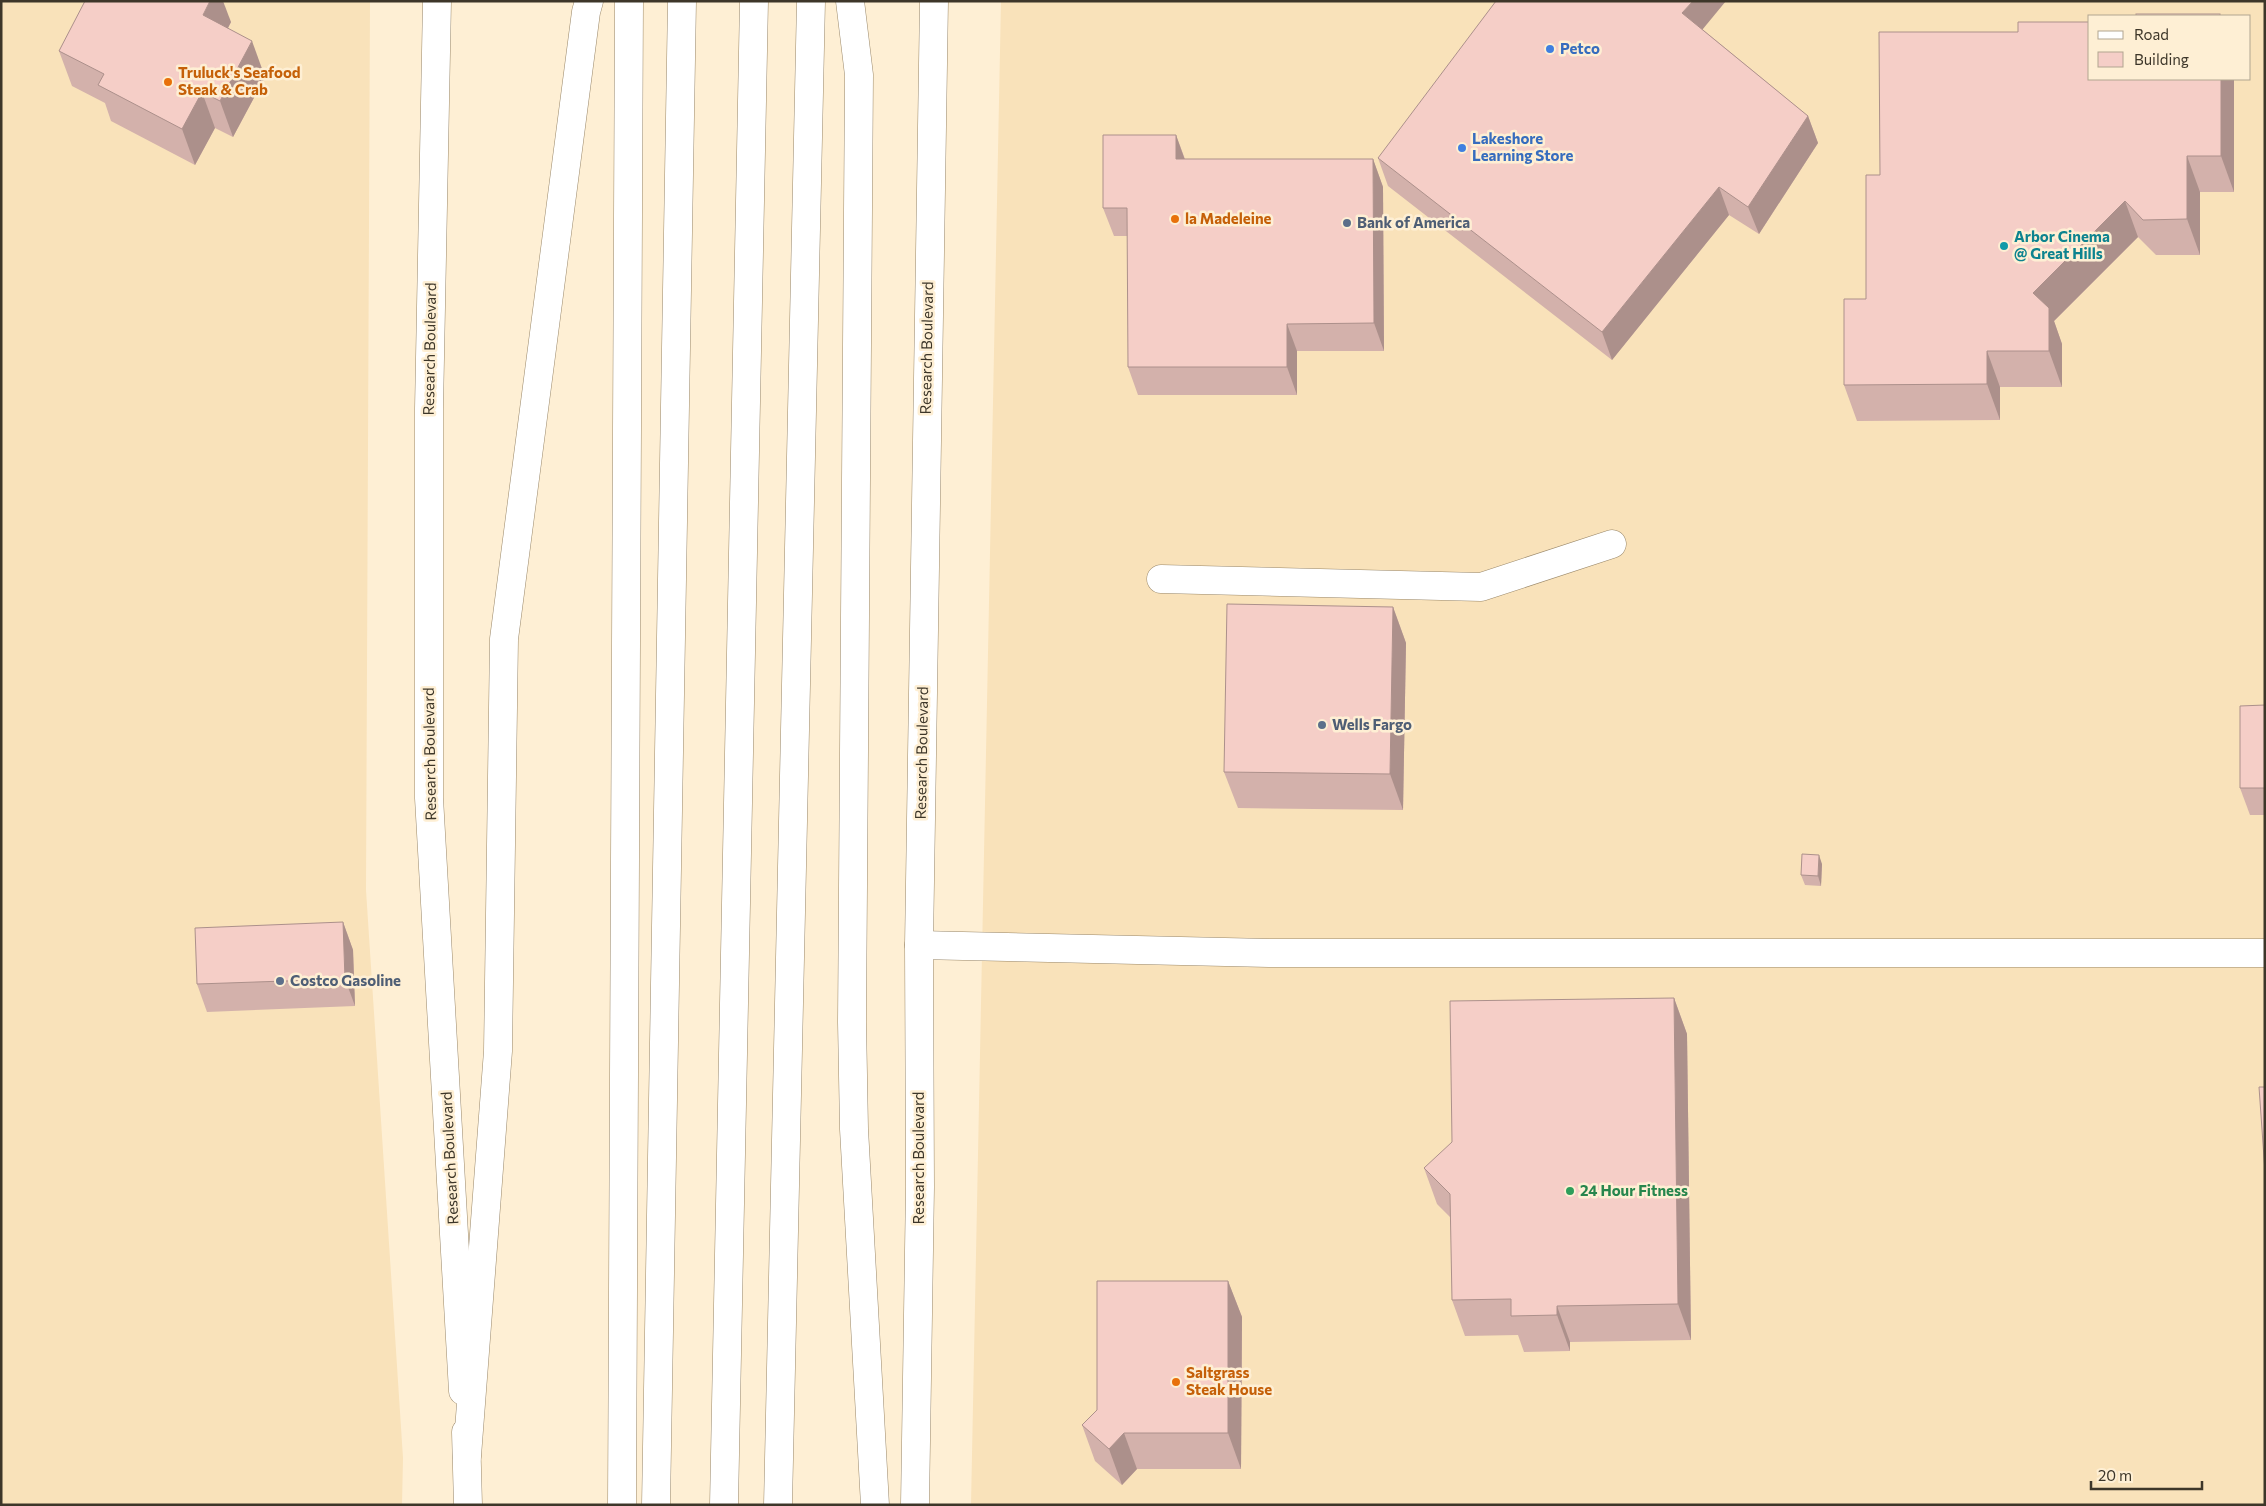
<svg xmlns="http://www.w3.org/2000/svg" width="2266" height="1506" viewBox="0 0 2266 1506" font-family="Commissioner,sans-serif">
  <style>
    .built { fill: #f9e2ba; fill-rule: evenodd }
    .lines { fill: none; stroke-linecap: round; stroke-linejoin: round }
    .minor-casing { stroke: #9a886a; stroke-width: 29 }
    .major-casing { stroke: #9a886a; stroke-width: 29 }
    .highway-casing { stroke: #9a886a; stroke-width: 29 }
    .minor { stroke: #fff; stroke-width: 28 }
    .major { stroke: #fff; stroke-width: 28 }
    .highway { stroke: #fff; stroke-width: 28 }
    .wall { fill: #d3b1ab }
    .shaded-wall { fill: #ac908b }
    .building { fill: #f5cec7; stroke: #ac908b }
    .shop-dot { fill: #3f7fe0; stroke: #feefd4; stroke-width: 2 }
    .food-dot { fill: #e8710a; stroke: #feefd4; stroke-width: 2 }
    .service-dot { fill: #5c6f8a; stroke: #feefd4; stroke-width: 2 }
    .culture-dot { fill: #0f9aa8; stroke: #feefd4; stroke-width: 2 }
    .leisure-dot { fill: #2e9e5b; stroke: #feefd4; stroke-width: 2 }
    .labels { text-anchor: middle; stroke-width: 5; stroke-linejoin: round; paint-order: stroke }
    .shop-label { font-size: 15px; font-weight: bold; fill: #366cbe; stroke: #feefd4; text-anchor: start }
    .food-label { font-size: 15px; font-weight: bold; fill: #c56008; stroke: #feefd4; text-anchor: start }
    .service-label { font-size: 15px; font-weight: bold; fill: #4e5e75; stroke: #feefd4; text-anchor: start }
    .culture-label { font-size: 15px; font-weight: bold; fill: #0d838f; stroke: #feefd4; text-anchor: start }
    .street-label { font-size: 15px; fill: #3d3629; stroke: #feefd4 }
    .leisure-label { font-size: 15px; font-weight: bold; fill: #27864d; stroke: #feefd4; text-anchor: start }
  </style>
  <rect width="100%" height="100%" fill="#feefd4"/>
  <g class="built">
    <path d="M1,1H370L366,890L403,1458L402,1505H1Z"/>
    <path d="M1001,1H2265V1505H971ZM2090,16H2250V79H2090Z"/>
  </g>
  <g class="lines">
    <g class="minor-casing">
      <g id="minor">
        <path d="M1161,579L1481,587L1612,544"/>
        <path d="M919,945L1269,953H2265"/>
      </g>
    </g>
    <g class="major-casing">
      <g id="major">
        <path d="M437,1L429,409V798L463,1391"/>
        <path d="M466,1432L468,1505"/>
        <path d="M915,1505L920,1187L919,945L934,1"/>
      </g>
    </g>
    <g class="highway-casing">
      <g id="highway">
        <path d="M850,1L859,75L852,1022L854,1129L875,1505"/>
        <path d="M467,1456L498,1051L504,639L586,12L589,1"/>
        <path d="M622,1505L629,1"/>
        <path d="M656,1505L682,1"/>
        <path d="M724,1505L754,1"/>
        <path d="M778,1505L811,1"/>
      </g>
    </g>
    <use href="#minor" class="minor"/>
    <use href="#major" class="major"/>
    <use href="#highway" class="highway"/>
  </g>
  <g class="wall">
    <path d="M231,22L228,28L265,77L233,137L215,128L195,165L111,121L105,103L72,86L59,51Z"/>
    <path d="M1702,29L1808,116L1818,143L1759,234L1729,215L1612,360L1388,186L1378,158Z"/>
    <path d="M2018,32L2090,79H2234V192H2200V255H2156L2138,237L2054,321L2062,344V387H2000V420L1857,421L1844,385L1866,299L1880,175Z"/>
    <path d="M1176,135L1185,159H1373L1383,187L1384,351H1297V395H1138L1128,367V236H1114L1103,208Z"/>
    <path d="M1393,607L1406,643L1403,810L1238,808L1224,772Z"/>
    <path d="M2265,705V815H2250L2240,788Z"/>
    <path d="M1822,864L1821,886L1805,885L1801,875Z"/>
    <path d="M343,922L353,950L355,1006L207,1012L197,984Z"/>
    <path d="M1674,998L1687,1034L1691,1340L1570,1342V1351L1524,1352L1518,1335L1465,1336L1452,1300L1451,1218L1437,1204L1424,1168Z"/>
    <path d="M1228,1281L1242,1317L1241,1469H1137L1122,1485L1095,1461L1082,1425Z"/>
  </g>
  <g class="shaded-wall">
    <path d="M210,1H223L231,22L216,51L203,15Z"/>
    <path d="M1693,1H1726L1693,41L1682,13Z"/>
    <path d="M252,41L265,77L233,137L220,101Z"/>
    <path d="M2221,79H2234V192L2221,156Z"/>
    <path d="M202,92L215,128L195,165L182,129Z"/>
    <path d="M1808,116L1818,143L1759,234L1748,207Z"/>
    <path d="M1176,135L1186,163L1176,159Z"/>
    <path d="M2187,156L2200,192V255L2187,219Z"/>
    <path d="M1373,159L1383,187L1384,351L1374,323Z"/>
    <path d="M1719,187L1729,215L1612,360L1602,332Z"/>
    <path d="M2125,201L2138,237L2054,321L2062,344V387L2049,351L2033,293Z"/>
    <path d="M1287,324L1297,351V395L1287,367Z"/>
    <path d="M1987,351L2000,387V420L1987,384Z"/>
    <path d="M1393,607L1406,643L1403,810L1390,774Z"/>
    <path d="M1819,855L1822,864L1821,886L1818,876Z"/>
    <path d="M343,922L353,950L355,1006L345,979Z"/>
    <path d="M1674,998L1687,1034L1691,1340L1678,1304Z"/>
    <path d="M1228,1281L1242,1317L1241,1469L1228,1433Z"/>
    <path d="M1557,1306L1570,1342V1351L1557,1315Z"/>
    <path d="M1124,1433L1137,1469L1122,1485L1109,1449Z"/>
  </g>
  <g class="building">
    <path d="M85,1H210L203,15L252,41L220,101L202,92L182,129L98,85L104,74L59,51Z"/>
    <path d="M1496,1H1693L1682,13L1808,116L1748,207L1719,187L1602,332L1378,158Z"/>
    <rect x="2136" y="14" width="84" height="2"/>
    <path d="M2018,22H2090V79H2221V156H2187V219L2143,220L2125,201L2033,293L2049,308V351H1987V384L1844,385V299H1866V175H1880L1879,32H2018Z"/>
    <path d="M1103,135H1176V159H1373L1374,323L1287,324V367H1128L1127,208H1103Z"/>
    <path d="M1227,604L1393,607L1390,774L1224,772Z"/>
    <path d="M2265,705V788H2240V706Z"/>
    <path d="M1802,854L1819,855L1818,876L1801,875Z"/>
    <path d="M343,922L345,979L197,984L195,928Z"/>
    <path d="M1674,998L1678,1304L1557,1306V1315L1511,1316V1299L1452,1300L1450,1194L1424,1168L1452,1142L1450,1001Z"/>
    <path d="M2259,1087H2265V1172Z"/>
    <path d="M1097,1281H1228V1433H1124L1109,1449L1082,1425L1097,1410Z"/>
  </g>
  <g class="shop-dot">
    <circle cx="1550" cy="49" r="5"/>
    <circle cx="1462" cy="148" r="5"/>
  </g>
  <g class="food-dot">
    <circle cx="168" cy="82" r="5"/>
    <circle cx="1175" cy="219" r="5"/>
    <circle cx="1176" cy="1382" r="5"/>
  </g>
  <g class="service-dot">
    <circle cx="1347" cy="223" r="5"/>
    <circle cx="1322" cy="725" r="5"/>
    <circle cx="280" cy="981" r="5"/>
  </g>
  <circle class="culture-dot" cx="2004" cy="246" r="5"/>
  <circle class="leisure-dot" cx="1570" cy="1191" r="5"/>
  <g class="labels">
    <g class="shop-label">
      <text x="1560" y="54">Petco</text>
      <text x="1472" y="144">Lakeshore<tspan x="1472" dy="17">Learning Store</tspan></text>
    </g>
    <g class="food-label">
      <text x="178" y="78">Truluck's Seafood<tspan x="178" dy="17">Steak &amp; Crab</tspan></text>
      <text x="1185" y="224">la Madeleine</text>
      <text x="1186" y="1378">Saltgrass<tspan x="1186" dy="17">Steak House</tspan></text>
    </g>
    <g class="service-label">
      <text x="1357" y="228">Bank of America</text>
      <text x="1332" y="730">Wells Fargo</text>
      <text x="290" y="986">Costco Gasoline</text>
    </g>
    <g class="culture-label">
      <text x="2014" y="242">Arbor Cinema<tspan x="2014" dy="17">@ Great Hills</tspan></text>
    </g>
    <g class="street-label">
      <text transform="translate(927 348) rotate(-89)" y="5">Research Boulevard</text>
      <text transform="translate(430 349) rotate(-89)" y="5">Research Boulevard</text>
      <text transform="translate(922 753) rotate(-89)" y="5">Research Boulevard</text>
      <text transform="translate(430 754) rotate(-91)" y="5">Research Boulevard</text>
      <text transform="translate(450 1158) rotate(-93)" y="5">Research Boulevard</text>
      <text transform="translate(919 1158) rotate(-90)" y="5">Research Boulevard</text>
    </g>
    <g class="leisure-label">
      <text x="1580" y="1196">24 Hour Fitness</text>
    </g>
  </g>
  <rect width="2266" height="1506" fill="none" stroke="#3d3629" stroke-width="5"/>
  <rect x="2088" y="15" width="162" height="65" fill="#feefd4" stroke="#b1a590"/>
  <rect x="2098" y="31" width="25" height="8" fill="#ffffff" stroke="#b1a590"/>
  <text x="2134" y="40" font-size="15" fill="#3d3629">Road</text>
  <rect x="2098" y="52" width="25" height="15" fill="#f5cec7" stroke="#b1a590"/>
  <text x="2134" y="65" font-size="15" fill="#3d3629">Building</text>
  <path d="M2091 1481v8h111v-8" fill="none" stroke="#3d3629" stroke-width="2.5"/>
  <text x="2098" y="1481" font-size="15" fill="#3d3629" stroke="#feefd4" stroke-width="4" paint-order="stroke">20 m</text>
</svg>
